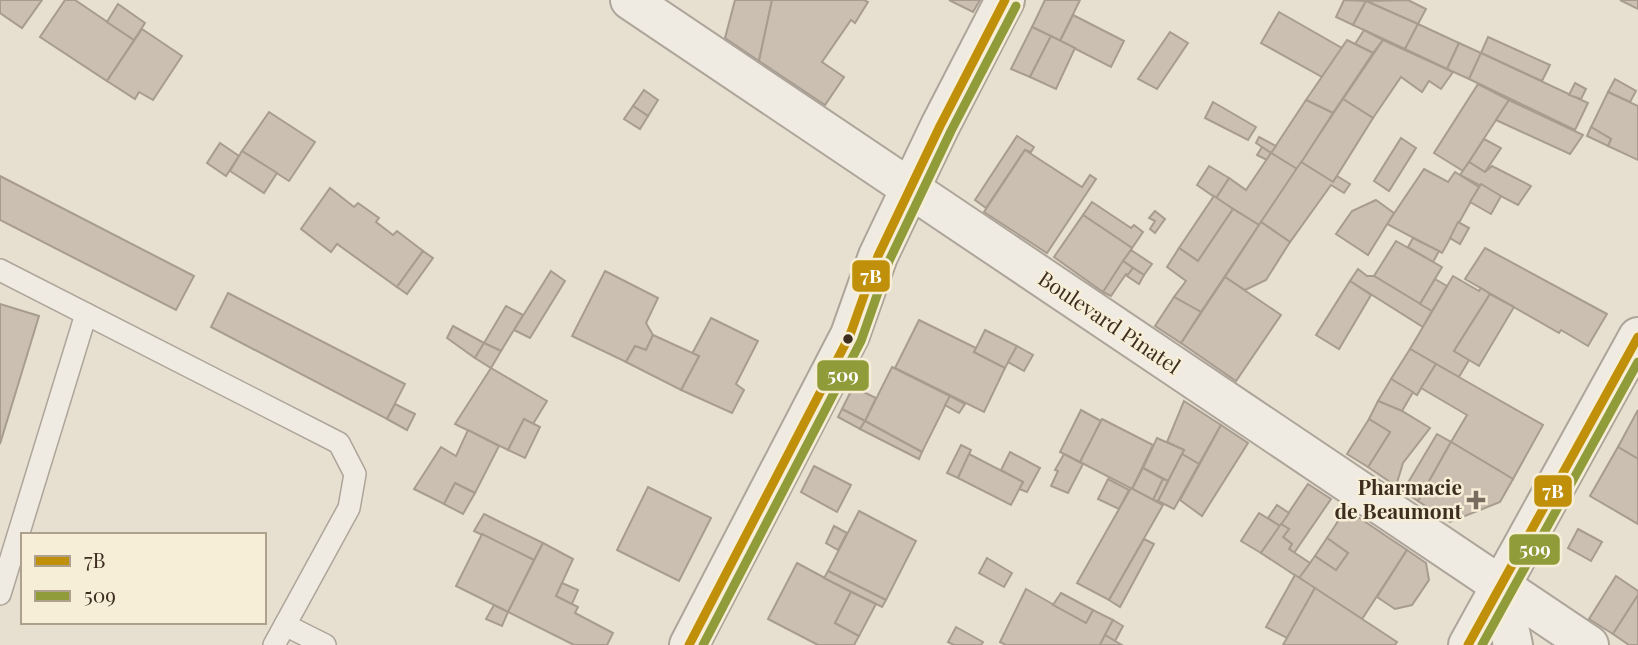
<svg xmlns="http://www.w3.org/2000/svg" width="1638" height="645" viewBox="0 0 1638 645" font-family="'Playfair Display',serif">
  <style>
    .building { fill: #cbbfb2; stroke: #a89c90; stroke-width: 2 }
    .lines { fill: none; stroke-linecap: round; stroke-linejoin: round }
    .service-casing { stroke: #ada599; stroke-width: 24 }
    .minor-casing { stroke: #ada599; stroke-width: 42 }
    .tertiary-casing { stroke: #ada599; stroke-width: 42 }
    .service { stroke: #efebe3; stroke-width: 21 }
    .minor { stroke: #efebe3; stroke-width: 38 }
    .tertiary { stroke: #efebe3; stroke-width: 38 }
    .bus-1-casing { stroke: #f7eed8; stroke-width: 14 }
    .bus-2-casing { stroke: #f7eed8; stroke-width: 14 }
    .bus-1 { stroke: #c1900a; stroke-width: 9 }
    .bus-2 { stroke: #909c39; stroke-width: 9 }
    .bus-dot { fill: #3d2e20; stroke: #f7eed8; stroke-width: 2.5 }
    .poi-dot { fill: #786c5e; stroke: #f7eed8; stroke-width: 2.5 }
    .labels { text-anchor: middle; stroke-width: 5; stroke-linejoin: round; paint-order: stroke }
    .street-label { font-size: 21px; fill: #3d2e20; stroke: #f7eed8 }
    .poi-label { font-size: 21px; font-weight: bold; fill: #3d2e20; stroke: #f7eed8; text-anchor: end }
    .line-badge { stroke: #f7eed8; stroke-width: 2.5 }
    .badge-label { font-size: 19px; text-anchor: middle; font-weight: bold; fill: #fff }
  </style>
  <rect width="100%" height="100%" fill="#e7e0d1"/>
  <g class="building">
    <path d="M0,0H42L22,28L0,13Z"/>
    <path d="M65,0H75L134,40L107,81L40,37Z"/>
    <path d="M735,0H772L759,61L725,38Z"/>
    <path d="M772,0H864L868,2L855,23L851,20L822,62L844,77L825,105L759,61Z"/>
    <path d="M949,0H980L973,12Z"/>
    <path d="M1045,0H1080L1060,41L1032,27Z"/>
    <path d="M1344,0L1366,1L1353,25L1336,17Z"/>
    <path d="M1408,0L1426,9L1418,24L1366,1Z"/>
    <path d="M1620,0H1638V9Z"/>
    <path d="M1366,1L1418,24L1405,49L1353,25Z"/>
    <path d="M118,4L145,23L134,40L107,22Z"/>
    <path d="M1279,12L1342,48L1322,77L1261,43Z"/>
    <path d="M1073,15L1124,41L1111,67L1060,41Z"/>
    <path d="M1418,24L1459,43L1447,69L1405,49Z"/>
    <path d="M1032,27L1051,36L1030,77L1011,69Z"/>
    <path d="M142,29L182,56L153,100L139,92L135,99L107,81Z"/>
    <path d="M1364,30L1383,40L1373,53L1355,44Z"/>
    <path d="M1170,32L1188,43L1157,89L1138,79Z"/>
    <path d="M1051,36L1075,48L1056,89L1030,77Z"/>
    <path d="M1488,37L1550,65L1542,81L1481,53Z"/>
    <path d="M1347,40L1373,53L1333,113L1306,100Z"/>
    <path d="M1383,40L1453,72L1441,89L1429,81L1422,92L1401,77L1373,118L1343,99Z"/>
    <path d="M1459,43L1481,53L1469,79L1447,69Z"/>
    <path d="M1481,53L1588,103L1575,130L1469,79Z"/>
    <path d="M1615,79L1636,91L1630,102L1608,92Z"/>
    <path d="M1575,83L1586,89L1581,99L1569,95Z"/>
    <path d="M1478,84L1509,100L1463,171L1434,153Z"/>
    <path d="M644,90L658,100L648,116L633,106Z"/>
    <path d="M1608,92L1638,106V160L1608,146L1611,139L1591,127Z"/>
    <path d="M1343,99L1373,118L1333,182L1301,162Z"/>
    <path d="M1306,100L1333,113L1297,169L1271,153Z"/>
    <path d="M1509,100L1583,135L1570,154L1496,120Z"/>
    <path d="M1213,102L1256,127L1248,140L1205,118Z"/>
    <path d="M633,106L648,116L640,129L624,119Z"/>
    <path d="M269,112L315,142L289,181L242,151Z"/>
    <path d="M1591,127L1611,139L1608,146L1587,136Z"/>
    <path d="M1017,136L1034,147L1031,152L1025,150L986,208L975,200Z"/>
    <path d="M1259,137L1276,146L1271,153L1256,143Z"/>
    <path d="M1401,138L1416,148L1389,191L1374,181Z"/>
    <path d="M1484,139L1501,148L1485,172L1469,162Z"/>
    <path d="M220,143L239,156L226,176L207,163Z"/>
    <path d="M1262,147L1271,153L1267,160L1257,155Z"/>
    <path d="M1025,150L1082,187L1090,175L1096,179L1047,253L984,212Z"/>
    <path d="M242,151L277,173L264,193L230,171Z"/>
    <path d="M1271,153L1297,169L1259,225L1216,198L1229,178L1246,190Z"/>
    <path d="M1301,162L1333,182L1337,176L1350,184L1344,193L1331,185L1290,242L1261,222Z"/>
    <path d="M1469,162L1485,172L1492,166L1531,186L1518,205L1460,175Z"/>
    <path d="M1209,166L1229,178L1216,198L1197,185Z"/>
    <path d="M1424,169L1448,182L1455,172L1479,187L1442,253L1387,224Z"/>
    <path d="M0,176L194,276L176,310L0,220Z"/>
    <path d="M1481,184L1501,196L1491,214L1470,202Z"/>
    <path d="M330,188L354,207L358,203L379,218L376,222L393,235L397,231L423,251L397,287L337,244L331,252L301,229Z"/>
    <path d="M1214,196L1233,209L1198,261L1179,248Z"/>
    <path d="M1376,200L1394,213L1368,255L1336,234L1352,211Z"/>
    <path d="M1092,202L1131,228L1134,225L1143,232L1132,248L1083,215Z"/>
    <path d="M1233,209L1259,225L1201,312L1174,297L1186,281L1167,267L1179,248L1198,261Z"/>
    <path d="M1155,211L1165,219L1155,233L1150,229L1155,221L1149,218Z"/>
    <path d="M1083,215L1132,248L1103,292L1054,257Z"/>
    <path d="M1261,222L1290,242L1266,280L1245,290L1225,277Z"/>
    <path d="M1458,222L1469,228L1460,244L1450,238Z"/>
    <path d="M1413,238L1439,251L1433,262L1408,247Z"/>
    <path d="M1396,241L1442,267L1420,304L1374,276Z"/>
    <path d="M1485,248L1607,314L1588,346L1561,330L1559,333L1465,279Z"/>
    <path d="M1131,250L1152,264L1144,275L1123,261Z"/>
    <path d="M423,251L433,258L407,294L397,287Z"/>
    <path d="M1123,261L1133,268L1128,275L1126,274L1111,296L1103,292Z"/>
    <path d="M1133,268L1144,275L1139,284L1127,276Z"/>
    <path d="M1358,269L1367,276H1374L1432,311L1423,327L1350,281Z"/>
    <path d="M551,271L565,281L530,338L514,330Z"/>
    <path d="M605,271L658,298L646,323L653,335L646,350L635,346L626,362L572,336Z"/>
    <path d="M1453,276L1479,291L1481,288L1490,294L1454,351L1469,360L1459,377L1410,349Z"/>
    <path d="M1225,277L1281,315L1236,381L1181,343Z"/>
    <path d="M1435,279L1447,286L1432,311L1420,304Z"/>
    <path d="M1350,281L1371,295L1339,349L1316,335Z"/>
    <path d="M228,293L405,384L387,419L211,327Z"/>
    <path d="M1490,294L1514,307L1479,366L1454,351Z"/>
    <path d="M1174,297L1201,312L1181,343L1155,326Z"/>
    <path d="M0,304L39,316L0,444Z"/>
    <path d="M506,306L523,315L501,351L484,343Z"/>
    <path d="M711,318L758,341L736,384L744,390L732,413L681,390L699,356L692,354Z"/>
    <path d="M919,320L976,348L974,352L1005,368L984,412L895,368Z"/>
    <path d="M453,326L484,343L475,358L447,338Z"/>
    <path d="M985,330L1017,346L1005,368L974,352Z"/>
    <path d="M653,335L699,356L681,390L626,362L635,346L646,350Z"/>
    <path d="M484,343L501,351L491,368L475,358Z"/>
    <path d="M1017,346L1033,355L1024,371L1008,362Z"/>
    <path d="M1410,349L1436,364L1417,395L1391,379Z"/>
    <path d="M1436,364L1543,425L1513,479L1451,442L1467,415L1421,388Z"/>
    <path d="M892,367L950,396L922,452L865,421Z"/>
    <path d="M491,368L547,401L533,424L524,419L508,450L455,424Z"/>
    <path d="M1391,379L1413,392L1402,411L1378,401Z"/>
    <path d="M853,387L876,398L865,421L842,409Z"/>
    <path d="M950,396L965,404L959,413L945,405Z"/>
    <path d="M1184,401L1221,425L1199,464L1182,454L1184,450L1167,442Z"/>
    <path d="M1378,401L1402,411L1430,428L1403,463L1396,486L1368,467L1390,432L1369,419Z"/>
    <path d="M395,404L415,414L407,430L387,419Z"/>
    <path d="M842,409L865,421L860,429L838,417Z"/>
    <path d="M1081,410L1101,421L1080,462L1060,452Z"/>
    <path d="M1638,410V459L1618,447Z"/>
    <path d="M524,419L540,427L525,458L508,450Z"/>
    <path d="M1102,419L1153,445L1132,489L1080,462Z"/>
    <path d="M1369,419L1390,432L1368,467L1347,454Z"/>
    <path d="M865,421L922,452L919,459L860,429Z"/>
    <path d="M1221,425L1248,443L1202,516L1180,500Z"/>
    <path d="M468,430L499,446L475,493L455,483L444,504L414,489L441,447L456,456Z"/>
    <path d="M1437,434L1451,442L1418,501L1403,491Z"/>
    <path d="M1157,438L1184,450L1168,481L1143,468Z"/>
    <path d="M1451,442L1513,479L1500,502L1450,522L1418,501Z"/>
    <path d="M961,445L971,450L958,478L947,473Z"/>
    <path d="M1618,447L1638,459V524L1590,496Z"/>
    <path d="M1010,452L1040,468L1027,492L1019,489L1023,482L1001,470Z"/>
    <path d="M969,454L1023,482L1011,505L958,478Z"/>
    <path d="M1064,454L1083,464L1068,493L1051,486L1058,471L1055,470Z"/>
    <path d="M1182,454L1199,464L1174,509L1158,501Z"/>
    <path d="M814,466L851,485L837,512L801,492Z"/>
    <path d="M1143,468L1163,479L1153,500L1132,489Z"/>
    <path d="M1108,479L1129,490L1119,509L1098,499Z"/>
    <path d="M1163,479L1168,481L1158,501L1153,500Z"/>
    <path d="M455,483L475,493L463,514L444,504Z"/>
    <path d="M1308,484L1331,499L1294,553L1289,549L1292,544L1283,537L1289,529L1281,524Z"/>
    <path d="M648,487L711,518L679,581L617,550Z"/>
    <path d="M1131,488L1163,505L1109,600L1077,583Z"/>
    <path d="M1277,505L1289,513L1280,526L1268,518Z"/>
    <path d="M1346,509L1407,550L1362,619L1299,578L1315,556L1336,570L1348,553L1327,538Z"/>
    <path d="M859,511L916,541L886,600L828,571Z"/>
    <path d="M1259,513L1280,526L1261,553L1241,541Z"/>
    <path d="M484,514L543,543L534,560L474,531Z"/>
    <path d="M1281,524L1289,529L1283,537L1292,544L1289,549L1310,563L1299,578L1261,553Z"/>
    <path d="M834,526L847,533L838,550L826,543Z"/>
    <path d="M1578,529L1602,542L1591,561L1568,548Z"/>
    <path d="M482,534L534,560L508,612L456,586Z"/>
    <path d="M1327,538L1348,553L1336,570L1315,556Z"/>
    <path d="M1144,539L1154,544L1120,607L1109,600Z"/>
    <path d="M543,543L573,559L556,596L578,607L575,613L613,633L607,645H574L508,612Z"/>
    <path d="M1407,550L1426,563L1429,580L1412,605L1395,609L1377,597Z"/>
    <path d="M987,558L1012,573L1004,587L979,573Z"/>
    <path d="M797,563L851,592L835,623L859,636L854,645H818L768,619Z"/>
    <path d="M828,571L886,600L882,607L824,578Z"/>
    <path d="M1295,575L1315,588L1287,638L1266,627Z"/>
    <path d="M1616,576L1638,591V595L1613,634L1589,619Z"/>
    <path d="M562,583L578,590L572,604L556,596Z"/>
    <path d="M1315,588L1397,642L1395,645H1283Z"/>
    <path d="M1026,589L1086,623L1093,610L1113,620L1100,645H1006L1000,642Z"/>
    <path d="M851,592L876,604L859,636L835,623Z"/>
    <path d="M1061,593L1093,610L1086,623L1053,605Z"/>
    <path d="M1638,595V645H1629L1613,634Z"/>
    <path d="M494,605L508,612L502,626L486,619Z"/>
    <path d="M1113,620L1123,626L1115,641L1105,635Z"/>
    <path d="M956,627L983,642L981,645H954L948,642Z"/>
    <path d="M1105,635L1115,641L1122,645H1100Z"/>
  </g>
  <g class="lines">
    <g class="service-casing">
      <g id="service">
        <path d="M0,270L339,443L355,474L349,508L285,625L325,645"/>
        <path d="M0,594L86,314"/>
        <path d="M274,645L285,625"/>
      </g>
    </g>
    <g class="minor-casing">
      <g id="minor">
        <path d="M630,0L1589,645"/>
        <path d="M1500,586L1513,645"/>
        <path d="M689,645L850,335L878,256L940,126L1005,0"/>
      </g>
    </g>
    <g class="tertiary-casing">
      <path id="tertiary" d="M1468,645L1638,337"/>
    </g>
    <use href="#service" class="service"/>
    <use href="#minor" class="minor"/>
    <use href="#tertiary" class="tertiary"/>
    <g class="bus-1-casing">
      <g id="bus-1">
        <path d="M689,645L850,335L878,256L940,126L1005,0"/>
        <path d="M1468,645L1638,337"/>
      </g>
    </g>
    <g class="bus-2-casing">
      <g id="bus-2">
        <path d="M703,645L861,341L889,261L951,131L1016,6"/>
        <path d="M1482,645L1638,362"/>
      </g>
    </g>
    <use href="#bus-1" class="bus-1"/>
    <use href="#bus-2" class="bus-2"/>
  </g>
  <circle class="bus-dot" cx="848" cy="339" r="6"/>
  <path class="poi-dot" d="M1472.5 489.5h7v7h7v7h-7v7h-7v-7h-7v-7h7z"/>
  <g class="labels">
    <g class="street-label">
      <text transform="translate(1109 323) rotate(34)" y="7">Boulevard Pinatel</text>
    </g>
    <g class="poi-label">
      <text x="1462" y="495">Pharmacie<tspan x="1462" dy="24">de Beaumont</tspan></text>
    </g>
  </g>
  <g class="line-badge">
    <rect x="851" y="259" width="40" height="34" rx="7" fill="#c1900a"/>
    <rect x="816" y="359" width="54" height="33" rx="7" fill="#909c39"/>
    <rect x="1533" y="474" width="40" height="34" rx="7" fill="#c1900a"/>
    <rect x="1508" y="533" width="53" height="33" rx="7" fill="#909c39"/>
  </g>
  <g class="badge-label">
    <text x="871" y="283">7B</text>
    <text x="843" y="382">509</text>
    <text x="1553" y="498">7B</text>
    <text x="1535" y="556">509</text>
  </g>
  <rect x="21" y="533" width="245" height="91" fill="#f7eed8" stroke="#ada18e" stroke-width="2"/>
  <rect x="35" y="556" width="35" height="10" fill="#c1900a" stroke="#ada18e" stroke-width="2"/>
  <text x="84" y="568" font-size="21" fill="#3d2e20">7B</text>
  <rect x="35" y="591" width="35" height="10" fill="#909c39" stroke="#ada18e" stroke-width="2"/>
  <text x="84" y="603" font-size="21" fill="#3d2e20">509</text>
</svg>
